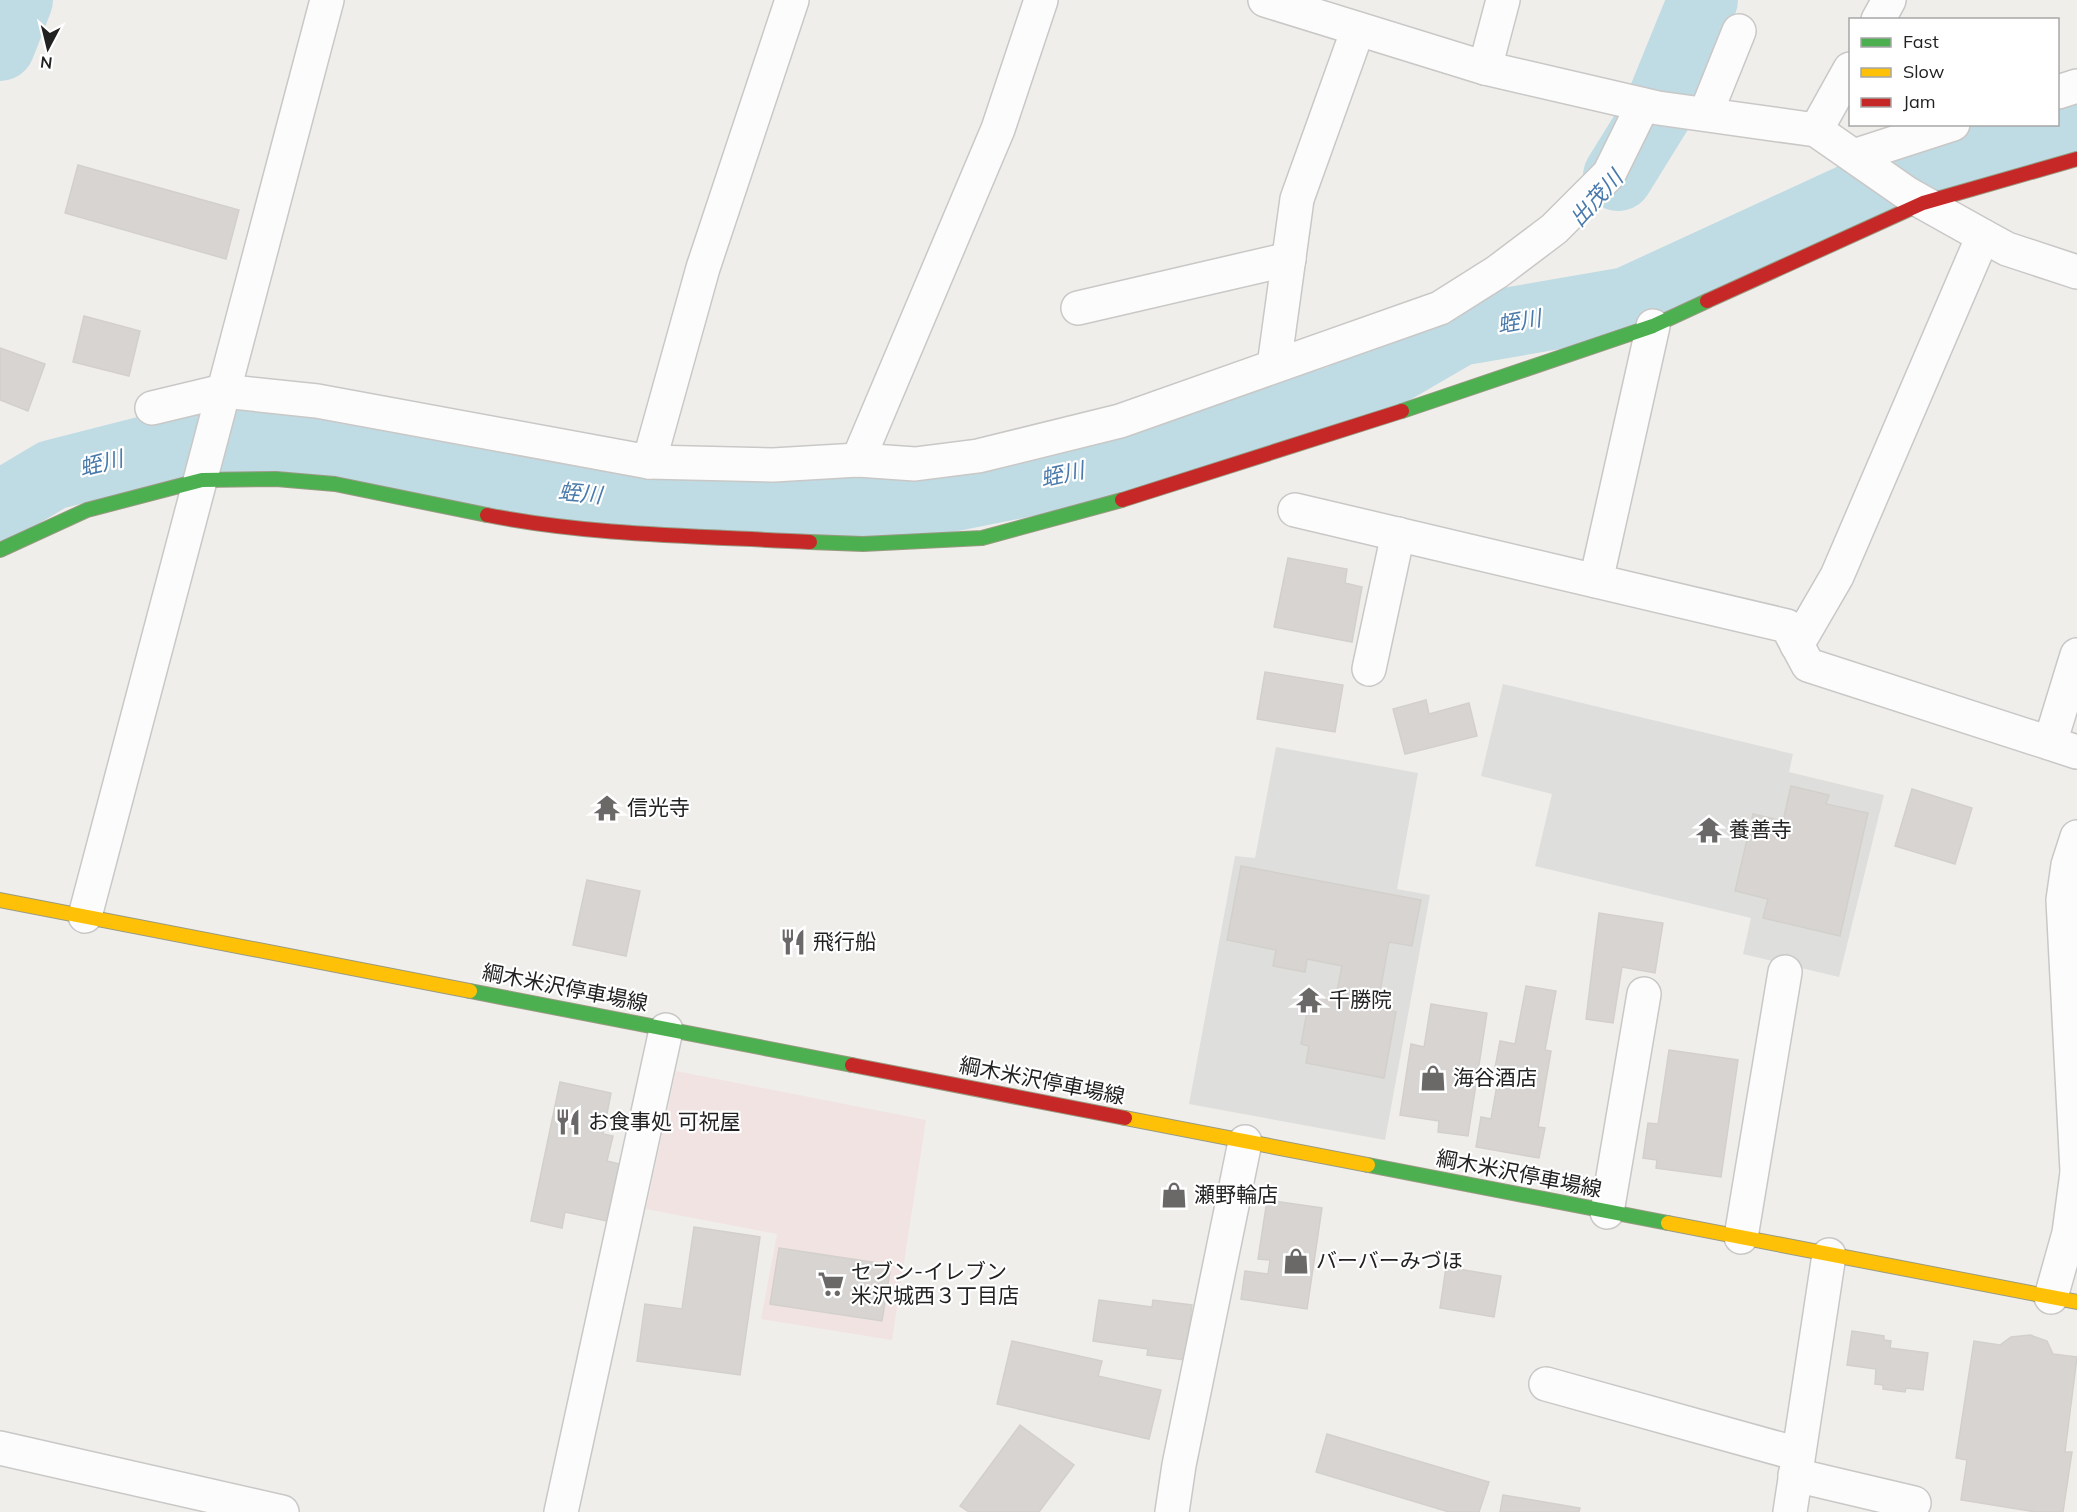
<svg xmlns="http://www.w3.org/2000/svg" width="2077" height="1512" viewBox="0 0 2077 1512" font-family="Mulish,'Noto Sans JP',sans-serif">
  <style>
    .commercial { fill: #f1e3e1 }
    .religious { fill: #dededc }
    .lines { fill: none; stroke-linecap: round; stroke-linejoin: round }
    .river { stroke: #bfdbe3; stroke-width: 70 }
    .building { fill: #d7d4d2; stroke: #d3d0cc; stroke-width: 1.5 }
    .street-casing { stroke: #c9c8c7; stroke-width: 36 }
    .fast-casing { stroke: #999a82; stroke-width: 16 }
    .slow-casing { stroke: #999a82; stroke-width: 16 }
    .jam-casing { stroke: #999a82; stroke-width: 16 }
    .street { stroke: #fdfcfc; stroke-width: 33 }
    .fast { stroke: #4caf50; stroke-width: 14 }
    .slow { stroke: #ffc107; stroke-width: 14 }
    .jam { stroke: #c62828; stroke-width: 14 }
    .labels { text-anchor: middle; stroke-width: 4.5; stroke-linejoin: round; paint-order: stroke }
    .poi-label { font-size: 21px; fill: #222; stroke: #fff; text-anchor: start }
    .street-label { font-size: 21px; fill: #222; stroke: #fff }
    .water-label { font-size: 22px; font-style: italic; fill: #4a7aab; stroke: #fff }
  </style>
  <rect width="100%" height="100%" fill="#f0eeeb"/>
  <path class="commercial" d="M676,1071L926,1120L892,1340L761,1319L777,1234L646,1209Z"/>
  <g class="religious">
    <path d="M1503,684L1793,754L1789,772L1884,795L1839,977L1743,954L1751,918L1535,866L1552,794L1481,776Z"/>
    <path d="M1276,747L1418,773L1397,889L1430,895L1385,1140L1189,1104L1235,856L1255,858Z"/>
  </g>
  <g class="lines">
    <g class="river">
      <path d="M0,46L18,0"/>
      <path d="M1618,176L1657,113L1703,0"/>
      <path d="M0,506L52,475L150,450L237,439L522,488L712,505H910L1075,472L1209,440L1342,399L1459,331L1627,302L1944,156L2077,119"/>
    </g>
  </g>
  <g class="building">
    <path d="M78,165L239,210L226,259L65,213Z"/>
    <path d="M84,316L140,331L129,376L73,362Z"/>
    <path d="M0,348L45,364L28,411L0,400Z"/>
    <path d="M1288,558L1347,569L1345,583L1362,587L1352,642L1274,627Z"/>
    <path d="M1265,672L1343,685L1335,732L1257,719Z"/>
    <path d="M1426,700L1429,714L1469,703L1477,736L1405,754L1393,709Z"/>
    <path d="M1791,786L1829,795L1826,804L1868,813L1840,936L1763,918L1768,899L1735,891L1753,814L1783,821Z"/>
    <path d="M1912,789L1972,808L1955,864L1895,846Z"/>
    <path d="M1241,866L1421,900L1412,946L1389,942L1377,1008L1396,1012L1384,1078L1306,1063L1309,1046L1301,1044L1307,1012L1314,1014L1317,998L1335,1001L1342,966L1307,959L1305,972L1273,966L1276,950L1227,940Z"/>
    <path d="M587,880L640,891L626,956L573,945Z"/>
    <path d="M1599,913L1663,923L1655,973L1622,967L1613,1023L1586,1019Z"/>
    <path d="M1526,986L1556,991L1545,1050L1551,1051L1538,1127L1545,1128L1539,1158L1476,1147L1481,1117L1491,1119L1499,1074L1494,1073L1500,1041L1515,1044Z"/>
    <path d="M1431,1004L1487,1013L1468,1136L1438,1132L1439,1121L1400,1115L1411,1044L1424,1047Z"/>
    <path d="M1669,1050L1738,1060L1721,1177L1656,1168L1657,1160L1643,1158L1648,1123L1658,1124Z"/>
    <path d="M560,1082L611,1093L603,1134L613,1136L607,1161L624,1165L612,1222L565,1212L562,1228L531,1221Z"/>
    <path d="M1267,1200L1322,1208L1307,1309L1241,1299L1245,1271L1268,1274L1270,1260L1258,1259Z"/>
    <path d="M694,1227L760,1237L740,1375L637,1361L645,1304L682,1309Z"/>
    <path d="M779,1248L891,1265L882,1321L770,1304Z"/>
    <path d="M1446,1267L1501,1276L1494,1317L1440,1308Z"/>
    <path d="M1099,1300L1152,1307L1153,1300L1192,1305L1185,1360L1147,1355L1148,1349L1093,1341Z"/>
    <path d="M1852,1331L1884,1336V1340L1891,1341L1890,1348L1928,1353L1923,1390L1906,1388L1905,1392L1883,1389V1385L1875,1384L1876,1369L1847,1365Z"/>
    <path d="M2030,1335L2047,1341L2053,1354L2077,1357L2065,1452H2072L2063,1512H2036L1961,1500L1967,1460L1956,1458L1974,1341L2000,1345L2011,1337Z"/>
    <path d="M1012,1341L1102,1361L1098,1376L1161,1390L1149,1439L997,1404Z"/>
    <path d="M1020,1425L1074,1465L1039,1512H969L960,1506Z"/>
    <path d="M1327,1434L1489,1482L1479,1512H1449L1316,1472Z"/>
    <path d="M1503,1495L1580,1508L1579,1512H1500Z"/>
  </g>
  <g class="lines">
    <g class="street-casing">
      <g id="street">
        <path d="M1265,0L1485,68L1658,108L1816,130L1908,194L1983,236L2007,249L2077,272"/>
        <path d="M1878,20L1889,0"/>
        <path d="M1485,68L1503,0"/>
        <path d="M2058,92L2077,86"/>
        <path d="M1706,113L1739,31"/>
        <path d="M1816,130L1850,69"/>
        <path d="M1854,156L1953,124"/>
        <path d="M1078,308L1289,259"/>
        <path d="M1274,366L1297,199L1358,29"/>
        <path d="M152,408L223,391L317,401L649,462L773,465L858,460L915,464L978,456L1120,421L1440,308L1497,272L1554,229L1609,174L1643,105"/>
        <path d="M858,460L998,129L1041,0"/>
        <path d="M649,462L703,268L792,0"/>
        <path d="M1295,510L1787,626L1808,665L2077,752"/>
        <path d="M1596,581L1653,326"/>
        <path d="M1797,645L1837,576L1983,236"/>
        <path d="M1369,669L1398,534"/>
        <path d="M2050,743L2077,655"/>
        <path d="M2077,837L2068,865L2063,900L2077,1171"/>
        <path d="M85,916L327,0"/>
        <path d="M1607,1212L1644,994"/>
        <path d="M1741,1237L1785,972"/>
        <path d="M2051,1297L2069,1233L2077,1173"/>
        <path d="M1546,1384L1798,1454"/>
        <path d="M0,1448L282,1512"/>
        <path d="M1795,1475L1914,1503"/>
        <path d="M561,1512L666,1030"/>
        <path d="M1172,1512L1179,1465L1245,1142"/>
        <path d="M1790,1512L1829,1255"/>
      </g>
    </g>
    <g class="fast-casing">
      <g id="fast">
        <path d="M1402,411L1653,326L1707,301"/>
        <path d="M810,542L863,544L982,538L1122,500"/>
        <path d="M0,550L87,510L202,480L276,479L335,484L487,515"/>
        <path d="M470,991L852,1065"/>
        <path d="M1368,1165L1668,1223"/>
      </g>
    </g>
    <g class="slow-casing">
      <g id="slow">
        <path d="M0,900L470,991"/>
        <path d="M1125,1118L1368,1165"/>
        <path d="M1668,1223L2077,1302"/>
      </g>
    </g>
    <g class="jam-casing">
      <g id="jam">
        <path d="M1707,301L1923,203L2077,159"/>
        <path d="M1122,500L1402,411"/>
        <path d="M487,515C593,536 702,536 810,542"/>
        <path d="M852,1065L1125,1118"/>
      </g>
    </g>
    <use href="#street" class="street"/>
    <use href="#fast" class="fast"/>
    <use href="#slow" class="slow"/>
    <use href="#jam" class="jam"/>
  </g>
  <defs>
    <g id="temple-bare" transform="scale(2.07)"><path d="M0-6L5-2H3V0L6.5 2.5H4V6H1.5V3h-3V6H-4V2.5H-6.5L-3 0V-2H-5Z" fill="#6a6968" stroke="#fff" stroke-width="2.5" paint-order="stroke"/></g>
    <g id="restaurant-bare" transform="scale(2.07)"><path d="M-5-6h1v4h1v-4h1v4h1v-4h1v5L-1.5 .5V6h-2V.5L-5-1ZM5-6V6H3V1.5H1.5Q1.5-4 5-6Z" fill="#6a6968" stroke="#fff" stroke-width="2.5" paint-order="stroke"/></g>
    <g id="shop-bare" transform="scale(2.07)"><path d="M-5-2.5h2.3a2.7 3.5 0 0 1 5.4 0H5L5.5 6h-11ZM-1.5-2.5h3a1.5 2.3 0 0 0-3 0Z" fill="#6a6968" stroke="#fff" stroke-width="2.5" paint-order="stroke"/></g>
    <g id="supermarket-bare" transform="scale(2.07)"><path d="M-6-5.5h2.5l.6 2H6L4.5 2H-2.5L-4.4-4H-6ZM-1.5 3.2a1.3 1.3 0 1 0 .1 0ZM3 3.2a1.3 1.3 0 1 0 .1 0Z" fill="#6a6968" stroke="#fff" stroke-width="2.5" paint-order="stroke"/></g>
  </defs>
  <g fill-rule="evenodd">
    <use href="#temple-bare" x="607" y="808"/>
    <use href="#temple-bare" x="1709" y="830"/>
    <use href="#restaurant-bare" x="793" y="942"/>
    <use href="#temple-bare" x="1309" y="1000"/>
    <use href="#shop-bare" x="1433" y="1078"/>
    <use href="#restaurant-bare" x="568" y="1122"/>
    <use href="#shop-bare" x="1174" y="1195"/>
    <use href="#shop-bare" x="1296" y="1261"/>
    <use href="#supermarket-bare" x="831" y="1284"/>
  </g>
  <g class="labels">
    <g class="poi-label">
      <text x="627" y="815">信光寺</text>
      <text x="1729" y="837">養善寺</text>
      <text x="813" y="949">飛行船</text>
      <text x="1329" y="1007">千勝院</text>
      <text x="1453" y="1085">海谷酒店</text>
      <text x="588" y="1129">お食事処 可祝屋</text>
      <text x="1194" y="1202">瀬野輪店</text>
      <text x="1316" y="1268">バーバーみづほ</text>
      <text x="851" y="1279">セブン-イレブン<tspan x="851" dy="24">米沢城西３丁目店</tspan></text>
    </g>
    <g class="street-label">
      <text transform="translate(565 988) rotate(11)" y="7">綱木米沢停車場線</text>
      <text transform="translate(1042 1081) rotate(11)" y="7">綱木米沢停車場線</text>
      <text transform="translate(1519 1174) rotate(11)" y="7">綱木米沢停車場線</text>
    </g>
    <g class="water-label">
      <text transform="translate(1596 198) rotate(-48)" y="8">出茂川</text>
      <text transform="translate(1519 321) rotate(-10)" y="8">蛭川</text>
      <text transform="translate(101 463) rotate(-14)" y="8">蛭川</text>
      <text transform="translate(1062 474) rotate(-12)" y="8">蛭川</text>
      <text transform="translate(580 493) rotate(5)" y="8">蛭川</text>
    </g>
  </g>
  <rect x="1849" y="18" width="210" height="108" fill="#ffffff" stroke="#a7a7a7" stroke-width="1.5"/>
  <rect x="1861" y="38" width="30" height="9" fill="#4caf50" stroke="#a7a7a7" stroke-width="1.5"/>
  <text x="1903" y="48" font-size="18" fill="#222222">Fast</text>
  <rect x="1861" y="68" width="30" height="9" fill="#ffc107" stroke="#a7a7a7" stroke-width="1.5"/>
  <text x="1903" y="78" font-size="18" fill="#222222">Slow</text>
  <rect x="1861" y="98" width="30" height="9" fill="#c62828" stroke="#a7a7a7" stroke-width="1.5"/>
  <text x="1903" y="108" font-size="18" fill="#222222">Jam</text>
  <g transform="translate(48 48) rotate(187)" stroke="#ffffff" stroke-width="4.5" paint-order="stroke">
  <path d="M0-4.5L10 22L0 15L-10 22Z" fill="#222222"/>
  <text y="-9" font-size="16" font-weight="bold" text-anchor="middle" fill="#222222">N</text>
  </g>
</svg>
